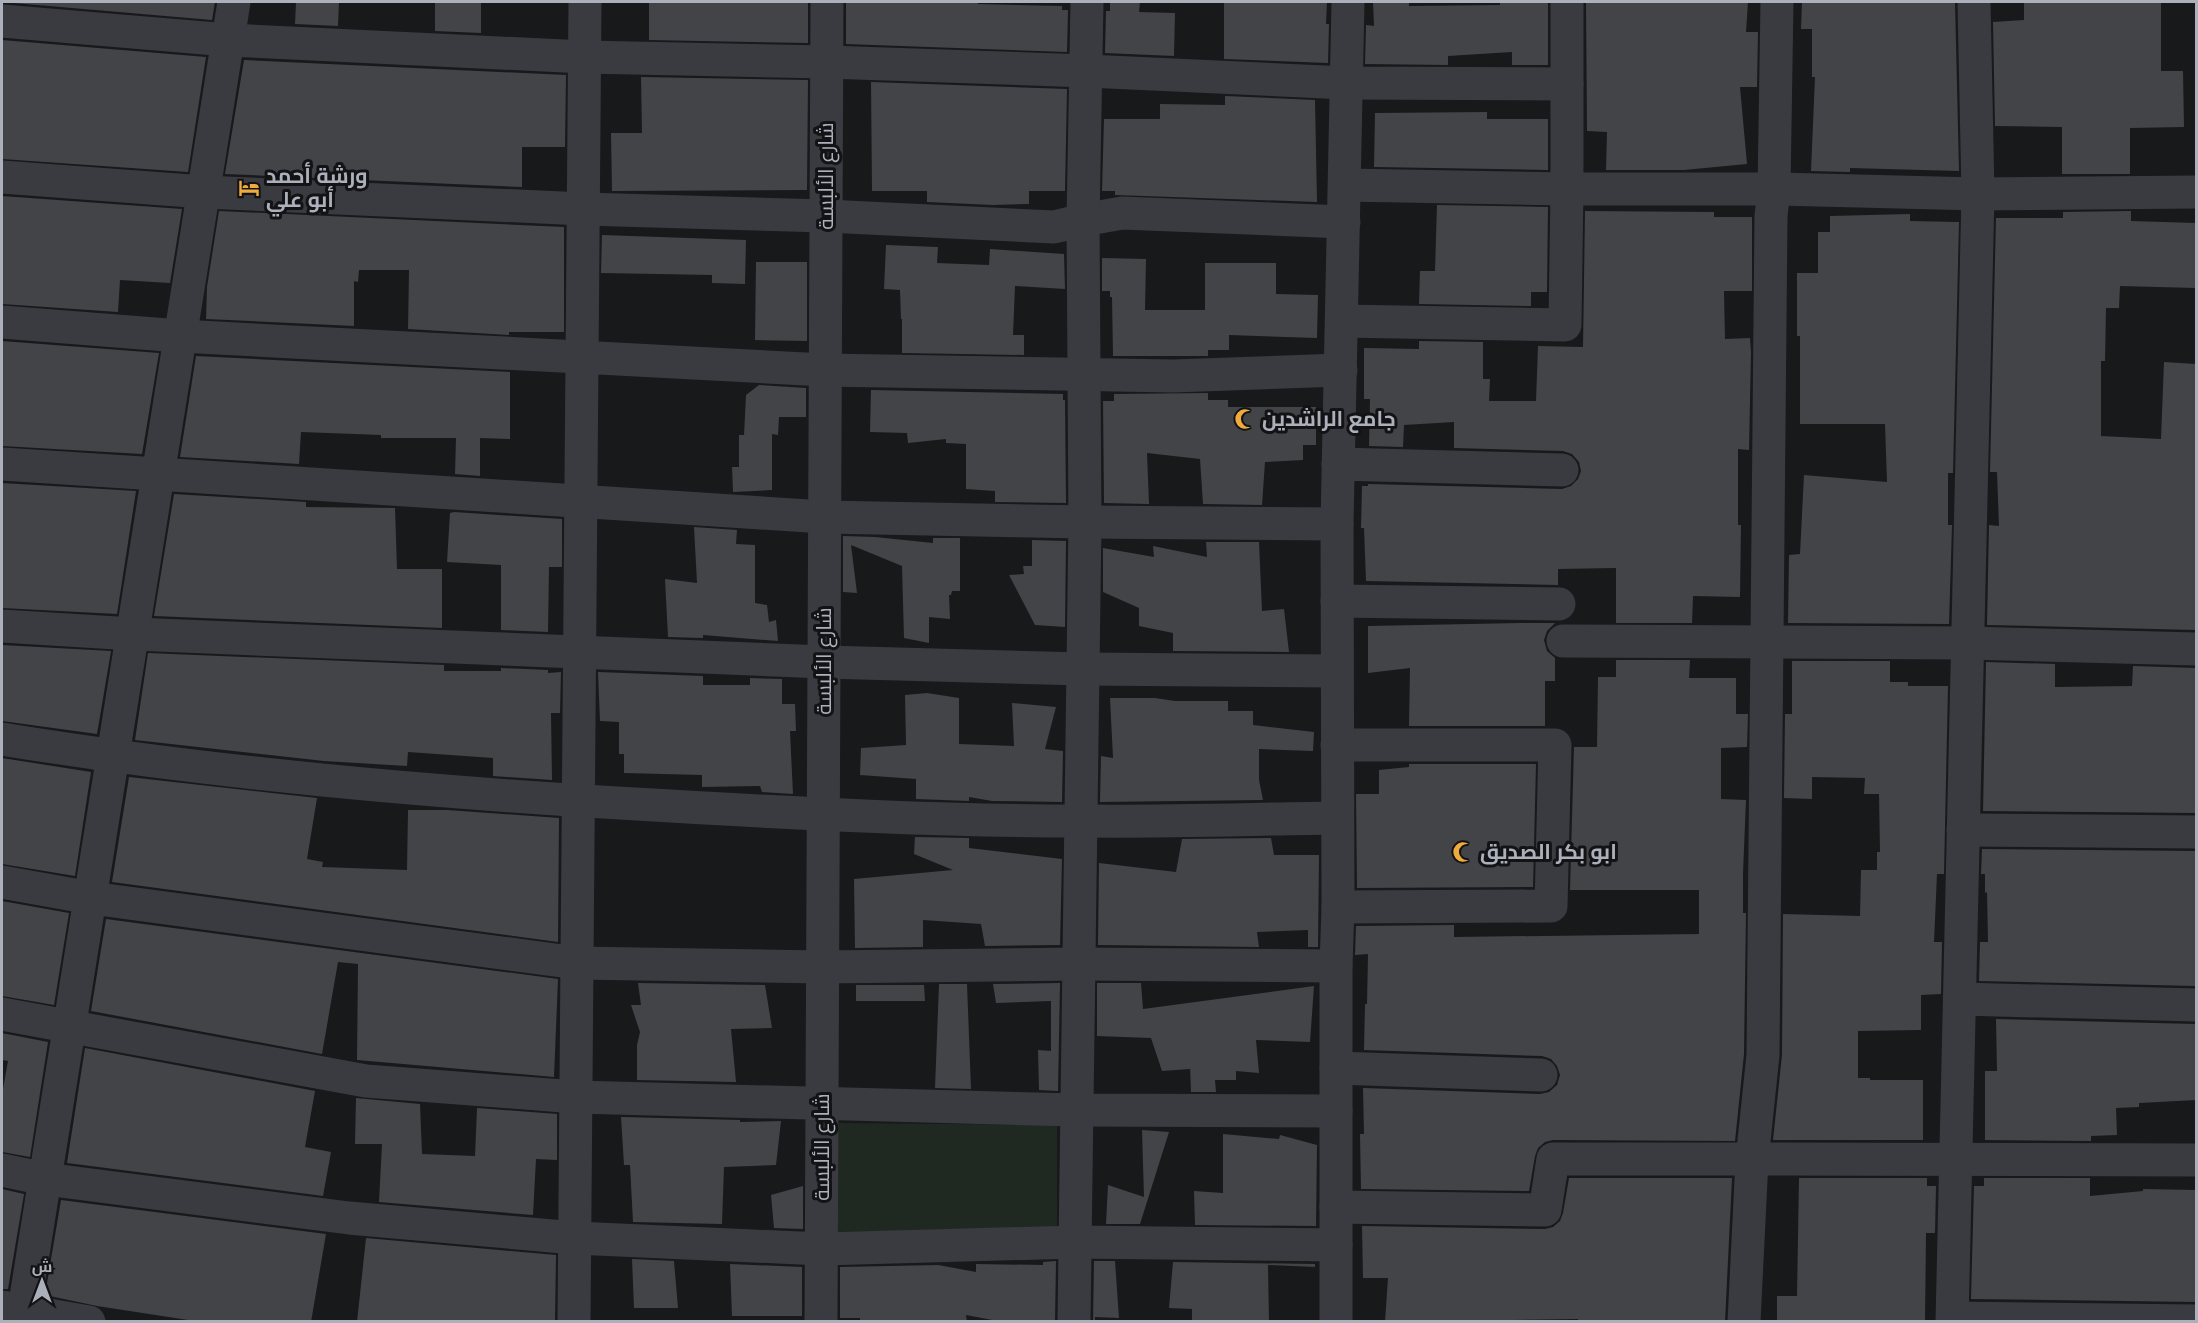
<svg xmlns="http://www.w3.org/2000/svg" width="2198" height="1323" viewBox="0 0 2198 1323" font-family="'Noto Sans',Cairo,sans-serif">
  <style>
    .green { fill: #202921 }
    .building { fill: #424448 }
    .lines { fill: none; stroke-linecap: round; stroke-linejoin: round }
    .street { stroke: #3a3b40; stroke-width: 33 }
    .labels { text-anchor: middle; stroke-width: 6; stroke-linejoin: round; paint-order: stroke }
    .poi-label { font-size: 21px; font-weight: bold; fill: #abb0ba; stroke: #131316; text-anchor: start }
    .street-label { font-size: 21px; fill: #abb0ba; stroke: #131316 }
  </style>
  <rect width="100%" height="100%" fill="#18191b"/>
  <path class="green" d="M837,1123L1057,1125V1230L832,1232Z"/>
  <g class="building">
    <path d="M2,2H215L212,20Z"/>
    <path d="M296,2H339L338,26L295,24Z"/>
    <path d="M435,2H481V33L435,31Z"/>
    <path d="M649,2H808V43L649,40Z"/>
    <path d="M846,2H978V4L1062,6V10H1068L1067,52L846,44Z"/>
    <path d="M1110,2H1140L1139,12L1175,13L1174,56L1105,53L1106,11H1110Z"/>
    <path d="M1224,2H1327L1326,24H1329L1328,63L1224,59Z"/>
    <path d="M1373,2H1409V6L1500,5V2H1548V65H1512V52L1448,56V65L1365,64L1366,25L1374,26Z"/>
    <path d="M1586,2H1748L1746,32H1758L1757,87H1740L1747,164L1684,170H1606L1607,132L1587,131Z"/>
    <path d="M1802,2H1955L1959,171L1850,168V172L1811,171L1815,77H1812V29H1801Z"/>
    <path d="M2024,2H2161V71H2183L2184,127L2130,128V174H2062V127L1995,126L1993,22L2024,20Z"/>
    <path d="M2,40L206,57L188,172L2,159Z"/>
    <path d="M244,60L566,75L565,147H522V187L225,174Z"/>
    <path d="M641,77L808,80L807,190L612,191L611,133H642Z"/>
    <path d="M871,82L1067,89L1065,191H1029V204L993,205L927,202V191H872Z"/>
    <path d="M1225,96L1315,100L1317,202L1115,195V191H1102L1104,119H1160V104L1225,105Z"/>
    <path d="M1487,112V119H1548V170L1374,167L1375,113Z"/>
    <path d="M2,196L182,209L170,283L120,280L118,312L2,304Z"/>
    <path d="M1437,205L1548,207L1547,292H1531V306L1419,304L1420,271H1435Z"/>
    <path d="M219,211L564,227V332H509V335L408,329L409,270H359L358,282L354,281V326L206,319L207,287Z"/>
    <path d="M1585,211L1714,212V217H1752V291H1724L1725,339L1750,338L1751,352L1749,450L1738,449V525H1741L1740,597L1693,596L1692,623H1616V568L1558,569V585L1366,581L1364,528H1361L1362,486H1368V484L1562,489L1571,486L1578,479L1581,471L1579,462L1572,454L1563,451L1454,448V422L1404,425L1403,447L1369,446L1370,399H1364V348L1419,349V341L1483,342V379H1490L1489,401H1536L1538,346L1583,347Z"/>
    <path d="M2131,211V221L2196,223V288L2120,286L2119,308H2106L2105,361H2101V436L2161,439L2164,362L2196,364V630L1987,625L1989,525L1999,526L1997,472H1990L1996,218H2063V212Z"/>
    <path d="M1910,214V221L1959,222L1953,473H1948V525H1952L1949,624L1788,623L1789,555L1800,554L1804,475L1887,482L1885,424H1800V336H1797V273H1818V232H1830V216Z"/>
    <path d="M602,235L746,240L745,284L712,283V275L601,273Z"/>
    <path d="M886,245L938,247L937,263L989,265L990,249L1064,254L1065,289L1015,286L1013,335H1024V355L902,353V319H901L900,290L884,289Z"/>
    <path d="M1102,258L1146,259L1145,310H1205V263H1276V294L1318,295L1317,338L1229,335V350H1208V356H1113L1112,297H1110V291H1102Z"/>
    <path d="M756,262H807V341L755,340Z"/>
    <path d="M2,341L159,353L142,454L2,446Z"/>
    <path d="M196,356L510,372V439L480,438V476L455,474L456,438H381V435L301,432L299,464L180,457Z"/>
    <path d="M759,385L806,388V417H779L778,435L772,434V490L733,492L732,467H739V435H744L746,395Z"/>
    <path d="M871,390L1063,394V400H1065L1066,503L995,502V491L966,489V444L946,443V439L908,443L907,433L870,432Z"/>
    <path d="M1208,393V400H1228V407H1316V445H1303V460L1265,462L1262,505L1203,504L1200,459L1147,453L1149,504L1104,503L1103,401H1114V394Z"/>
    <path d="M2,483L136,491L117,614L2,608Z"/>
    <path d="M174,494L306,502V507L395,508L397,569H442V628L154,616Z"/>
    <path d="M454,512L562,519V567H549L548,632L501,630V565L447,562L450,513Z"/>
    <path d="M694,527L737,530L736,544L755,545V603L767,605L769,622L776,620L778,641L703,635V638L668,637L665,579L697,583Z"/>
    <path d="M843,536L875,537L933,543V538H960V591H952L951,595H949L950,619L929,617V643L904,638L902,566L851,545L857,593L843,592Z"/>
    <path d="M1032,540L1066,541L1065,627L1035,625L1009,575L1024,574L1023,566H1032Z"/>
    <path d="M1206,542H1259L1262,611L1284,609L1289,652L1173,651V633L1139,626V608L1103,592V548L1154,557L1153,546L1207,557Z"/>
    <path d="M1520,623H1555L1547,631L1544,640L1547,651L1555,658V681H1545V726H1409L1410,668L1368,673V626Z"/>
    <path d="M2,645L111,651L97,734L2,721Z"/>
    <path d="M148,653L444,665V671H501V668L548,670V673L561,672L560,713H551L552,780L493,776V758L408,752L407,766L324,761L135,740Z"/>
    <path d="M1616,660H1690L1689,678H1736V714H1748L1747,747L1721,748V799L1746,800L1743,873V913H1746L1744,1054L1735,1141L1553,1140L1545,1142L1538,1148L1535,1156L1529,1191L1361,1189L1360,1134H1364L1363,1088L1540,1094L1549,1092L1557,1085L1560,1075L1557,1066L1551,1059L1542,1056L1364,1050L1365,1004H1367L1368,954L1355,955L1356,926L1454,925V937L1699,934V890H1570L1574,747H1597L1598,677H1616Z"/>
    <path d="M1792,661H1890V682H1908V686H1948L1944,874H1937L1934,942H1942L1941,994L1921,995V1030L1858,1031V1078H1870V1080H1923V1140H1773L1782,1055L1783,914L1860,916L1861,870H1877V852H1880L1879,794H1864L1865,778L1812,777V799L1784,798L1785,714H1792Z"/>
    <path d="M1986,662L2055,664V687L2132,686L2133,666L2196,668V813L1983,811Z"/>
    <path d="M598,672L703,676V685H750V678L782,679V704H795L796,731H790L793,794L762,792L760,786L702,787V775L624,773V754H619V722L600,721Z"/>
    <path d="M927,693L959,698V744L1014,746L1012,703L1056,707L1045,749L1063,751L1062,802L992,801L969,797V801L916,799V779L860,775L861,748L906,745L905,695Z"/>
    <path d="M1110,698H1155L1175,701H1228V711H1253V725L1314,732L1313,751L1259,749V780L1263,800L1100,802L1101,756L1113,758Z"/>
    <path d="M2,758L91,772L75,876L2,864Z"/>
    <path d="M1409,764H1536L1533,887L1357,888L1356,794H1379V770L1409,767Z"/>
    <path d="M129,777L317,798L307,859L323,862L322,867L407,870L408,810H447L559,818L558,942L112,882Z"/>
    <path d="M915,837L969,838V848L1062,859L1060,945L985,946L981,924L923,920V947L855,948L854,879L953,870L914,854Z"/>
    <path d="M1271,838L1274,855H1319L1318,947H1308V930L1257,932L1259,947L1098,945L1099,863L1176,872L1182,839Z"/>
    <path d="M1982,849L2196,851V986L1979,981L1980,942H1988L1987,892L1985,893V874H1981Z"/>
    <path d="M2,901L69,913L54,1005L2,996Z"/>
    <path d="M106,919L558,979L554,1077L357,1060L358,964L338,962L322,1054L91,1011Z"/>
    <path d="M638,983L765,985L772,1028L731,1029L736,1082L637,1080V1045L640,1032L631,1005H641Z"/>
    <path d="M1060,983L1058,1091L1039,1090L1038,1050L1051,1051V1001L996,1003L993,984Z"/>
    <path d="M1097,983H1141L1143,1009L1314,986L1310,1042L1256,1040L1259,1073L1236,1071V1080H1215L1216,1092H1191L1190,1066V1069L1162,1071L1151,1038L1097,1036V1047Z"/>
    <path d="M939,984H967L971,1089L935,1088Z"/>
    <path d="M856,985H924L925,1001H856Z"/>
    <path d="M1996,1019L2196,1024V1100L2139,1103V1107L2116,1108L2117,1135L2091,1136V1141L1985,1140V1071H1997Z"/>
    <path d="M2,1033L48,1042L30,1157L2,1152V1094L8,1061L2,1060Z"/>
    <path d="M85,1048L315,1091L305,1147L331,1152L323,1196L67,1163Z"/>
    <path d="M356,1098L420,1104L422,1154L475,1156L477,1108L557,1114V1160L536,1159L533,1215L379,1202L382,1144H355Z"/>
    <path d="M621,1117L740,1120V1122L781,1121L776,1165L724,1167L722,1224L633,1222L630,1165H624Z"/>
    <path d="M1142,1130L1169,1132L1140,1224H1106L1108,1185L1144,1197Z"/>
    <path d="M1223,1134L1279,1139L1280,1135L1317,1145L1316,1226L1195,1225L1194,1191L1223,1193Z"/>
    <path d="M1569,1178H1732L1725,1322H1578V1319L1385,1322L1388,1278H1363L1362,1226L1545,1229L1553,1227L1560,1221L1563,1213Z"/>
    <path d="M1799,1178H1927V1186H1936L1935,1233H1926L1925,1322H1777V1296H1797Z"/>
    <path d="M1984,1178H2090V1196L2143,1191V1189L2196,1190V1302L1971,1299L1974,1186H1984Z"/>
    <path d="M803,1186V1229L774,1228L771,1195Z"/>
    <path d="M2,1189L24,1194L8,1289H2Z"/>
    <path d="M61,1200L326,1234L311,1322H201L97,1306L45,1295Z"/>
    <path d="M366,1238L556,1255L555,1322H357Z"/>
    <path d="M632,1259L674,1261L678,1308H634Z"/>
    <path d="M1056,1261L1055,1322H1003L966,1315L967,1322H860V1318H840V1267L938,1265L976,1272V1264L1043,1265V1262Z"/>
    <path d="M1094,1261H1115L1119,1318L1095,1317V1322H1093Z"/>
    <path d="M1173,1262L1315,1264V1267L1268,1265L1269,1322H1192V1309L1169,1308Z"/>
    <path d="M730,1264L802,1267V1316H732Z"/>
  </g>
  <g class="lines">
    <g class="street">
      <path d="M2,21L228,40L585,57L827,62L1087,71L1346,83L1567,84"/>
      <path d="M2,177L204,192L584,209L826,216L1054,227L1083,220L1122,213L1344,222"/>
      <path d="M1345,185L1567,189H1774L1978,194L2196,192"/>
      <path d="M1342,321L1565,325L1567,189V2"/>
      <path d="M2,322L180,336L825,370L1173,376L1341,370"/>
      <path d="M2,464L824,517L1085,522L1337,524"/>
      <path d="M1338,464L1562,470"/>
      <path d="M1337,601L1559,604"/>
      <path d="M2,626L133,634L824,662L1083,669L1337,671"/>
      <path d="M1563,641L1967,643L2196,649"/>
      <path d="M2,739C223,775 447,794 671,806C807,814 944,821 1081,821C1166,822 1252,819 1337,818"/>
      <path d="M1337,745H1555L1551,906L1338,907"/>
      <path d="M1963,830L2196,832"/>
      <path d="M2,882L91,898L577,963L822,967L1079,964L1336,966"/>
      <path d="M1960,999L2196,1005"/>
      <path d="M2,1014L366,1081L576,1097L1076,1110L1336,1111"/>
      <path d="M1336,1068L1541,1075"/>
      <path d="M2,1170L45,1179L349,1218L575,1238L822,1249L1075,1242L1336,1245"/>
      <path d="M1336,1207L1545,1210L1553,1159C1767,1160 1982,1158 2196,1160"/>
      <path d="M2,1307L89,1322"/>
      <path d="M1953,1318L2196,1321"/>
      <path d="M22,1322L234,2"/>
      <path d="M574,1322L585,2"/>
      <path d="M821,1322L827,2"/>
      <path d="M1074,1322L1085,522L1083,220L1087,2"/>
      <path d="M1336,1322V966L1338,907L1337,524L1348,2"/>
      <path d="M1744,1322L1752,1160L1763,1055L1771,216L1774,189L1777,2"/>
      <path d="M1952,1322L1978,194L1974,2"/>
    </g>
  </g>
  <defs>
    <g id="hotel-bare" transform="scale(1.62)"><path d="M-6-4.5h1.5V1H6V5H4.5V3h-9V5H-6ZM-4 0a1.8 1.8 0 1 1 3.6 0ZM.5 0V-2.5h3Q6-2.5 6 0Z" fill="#efac3c" stroke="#131316" stroke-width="2.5" paint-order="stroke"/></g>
    <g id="mosque-bare" transform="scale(1.62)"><path d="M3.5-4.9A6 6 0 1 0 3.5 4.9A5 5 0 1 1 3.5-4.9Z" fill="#efac3c" stroke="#131316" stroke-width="2.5" paint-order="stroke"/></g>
  </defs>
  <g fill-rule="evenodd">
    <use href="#hotel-bare" x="249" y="188"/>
    <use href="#mosque-bare" x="1245" y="419"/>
    <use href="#mosque-bare" x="1463" y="852"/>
  </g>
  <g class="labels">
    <g class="poi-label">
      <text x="266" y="183">ورشة أحمد<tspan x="266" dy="24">أبو علي</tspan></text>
      <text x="1262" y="426">جامع الراشدين</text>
      <text x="1480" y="859">ابو بكر الصديق</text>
    </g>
    <g class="street-label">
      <text transform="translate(826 176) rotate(-90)" y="7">شارع الألبسة</text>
      <text transform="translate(824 661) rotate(-90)" y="7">شارع الألبسة</text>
      <text transform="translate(822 1147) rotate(-90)" y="7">شارع الألبسة</text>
    </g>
  </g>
  <rect width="2198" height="1323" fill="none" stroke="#abb0ba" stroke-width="6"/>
  <g transform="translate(42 1281)" stroke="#131316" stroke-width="4.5" paint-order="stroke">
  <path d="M0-4.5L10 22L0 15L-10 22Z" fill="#abb0ba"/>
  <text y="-9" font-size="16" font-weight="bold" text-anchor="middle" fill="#abb0ba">ش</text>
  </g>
</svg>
